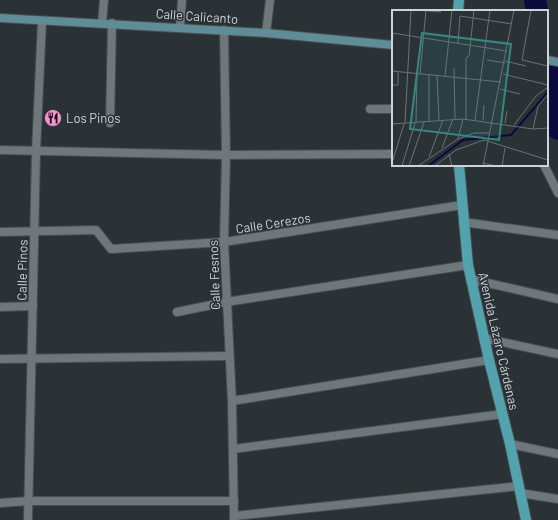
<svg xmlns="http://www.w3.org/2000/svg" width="558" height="520" viewBox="0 0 558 520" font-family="Barlow,sans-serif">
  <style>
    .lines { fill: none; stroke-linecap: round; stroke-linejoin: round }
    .river { stroke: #0c0a3c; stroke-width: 22 }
    .street-casing { stroke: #474d51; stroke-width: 10 }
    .secondary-casing { stroke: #474d51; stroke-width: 10 }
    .primary-casing { stroke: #474d51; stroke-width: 12 }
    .street { stroke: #6e777c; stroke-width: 8 }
    .secondary { stroke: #608d95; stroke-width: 8 }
    .primary { stroke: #52a3ae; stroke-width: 10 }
    .labels { text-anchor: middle; stroke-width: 3; stroke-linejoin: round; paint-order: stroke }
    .street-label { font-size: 13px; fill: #ced3d6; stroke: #2a3236 }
    .poi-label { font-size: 13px; fill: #ced3d6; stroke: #2a3236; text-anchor: start }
    .inset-river { fill: none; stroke: #0c0a3c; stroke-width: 2 }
    .inset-road { fill: none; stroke: #6c7276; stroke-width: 1 }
    .view { fill: #358983; fill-opacity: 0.15; stroke: #358983; stroke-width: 2 }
    .inset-edge { fill: none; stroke: #ced3d6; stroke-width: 2 }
  </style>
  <rect width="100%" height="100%" fill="#2a3236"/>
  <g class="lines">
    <g class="river">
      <path d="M535,0L537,11"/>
      <path d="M547,68L558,129"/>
    </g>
    <g class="street-casing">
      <g id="street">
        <path d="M102,23L104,0"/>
        <path d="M180,27L182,0"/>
        <path d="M224,30L226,155L224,242L232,401L234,520"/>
        <path d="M266,33L270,0"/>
        <path d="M370,109H393"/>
        <path d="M110,123L112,23"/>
        <path d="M0,150L226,155L393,154"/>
        <path d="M544,165L558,193"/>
        <path d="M463,222L558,235"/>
        <path d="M0,232L96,230L111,249L224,242L462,205"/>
        <path d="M470,279L558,299"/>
        <path d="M0,307L33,306"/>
        <path d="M177,312L226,302L468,265"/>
        <path d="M483,338L558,354"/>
        <path d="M0,359L228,356"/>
        <path d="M232,401L489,360"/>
        <path d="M510,444L558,454"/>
        <path d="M233,449L503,414"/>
        <path d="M520,493L558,499"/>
        <path d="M0,503L29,501H234"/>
        <path d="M234,516L519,486"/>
        <path d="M28,520L36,152L42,21"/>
      </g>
    </g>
    <g class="secondary-casing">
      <g id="secondary">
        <path d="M0,18L266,33L393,45"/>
        <path d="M547,60L558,62"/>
      </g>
    </g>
    <g class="primary-casing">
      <g id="primary">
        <path d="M458,11L459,0"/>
        <path d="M459,165L468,265L489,360L510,444L526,520"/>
      </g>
    </g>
    <use href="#street" class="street"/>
    <use href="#secondary" class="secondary"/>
    <use href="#primary" class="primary"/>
  </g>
  <defs>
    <g id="restaurant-disc" transform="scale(0.9)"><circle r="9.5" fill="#f790ce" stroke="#2a3236"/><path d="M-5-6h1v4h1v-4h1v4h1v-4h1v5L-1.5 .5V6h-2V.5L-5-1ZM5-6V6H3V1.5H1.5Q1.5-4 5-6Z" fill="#111"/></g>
  </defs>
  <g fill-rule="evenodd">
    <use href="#restaurant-disc" x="53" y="118"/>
  </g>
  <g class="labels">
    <g class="street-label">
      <text transform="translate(197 16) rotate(4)" y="5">Calle Calicanto</text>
      <text transform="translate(273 223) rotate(-9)" y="5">Calle Cerezos</text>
      <text transform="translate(22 270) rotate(-89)" y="5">Calle Pinos</text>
      <text transform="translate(214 275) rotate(-92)" y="5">Calle Fesnos</text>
      <text transform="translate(499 341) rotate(77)" y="5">Avenida Lázaro Cárdenas</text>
    </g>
    <g class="poi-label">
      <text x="66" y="123">Los Pinos</text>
    </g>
  </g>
  <g transform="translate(392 10)">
    <rect width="156" height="156" fill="#2a3236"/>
    <path class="inset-river" d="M36,156L71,130L119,125L156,82"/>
    <path class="inset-road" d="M27,0L49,2M139,0L130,50L156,56M0,23L115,41M66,33L68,6L120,14M0,41L1,23M95,50L113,53M113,51L134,56M62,58L63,109M0,61L109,72M28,64L34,0M37,64V112M111,64L156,75M45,65L47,110M53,66L60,0M0,75H6V61M108,79L128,84M74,109V48L77,46L82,0M83,110L98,0M91,110L92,95M13,113L19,0M24,113L25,63M113,113L115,101M0,114L71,109L141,119L156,118M122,115L144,86L156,77M141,119L146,96L156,84M66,129L71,109M50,138L61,109M57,144L60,156M37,147L51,110M0,153L12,114M91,153L104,156M10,156L23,113M17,156L32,112M26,156L66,129L82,123H98M43,156L64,140L92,130L156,150M91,156L122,0M110,156L113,138"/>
    <path class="view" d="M30,23L119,34L107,130L18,119Z"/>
    <rect width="156" height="156" class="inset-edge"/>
  </g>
</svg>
